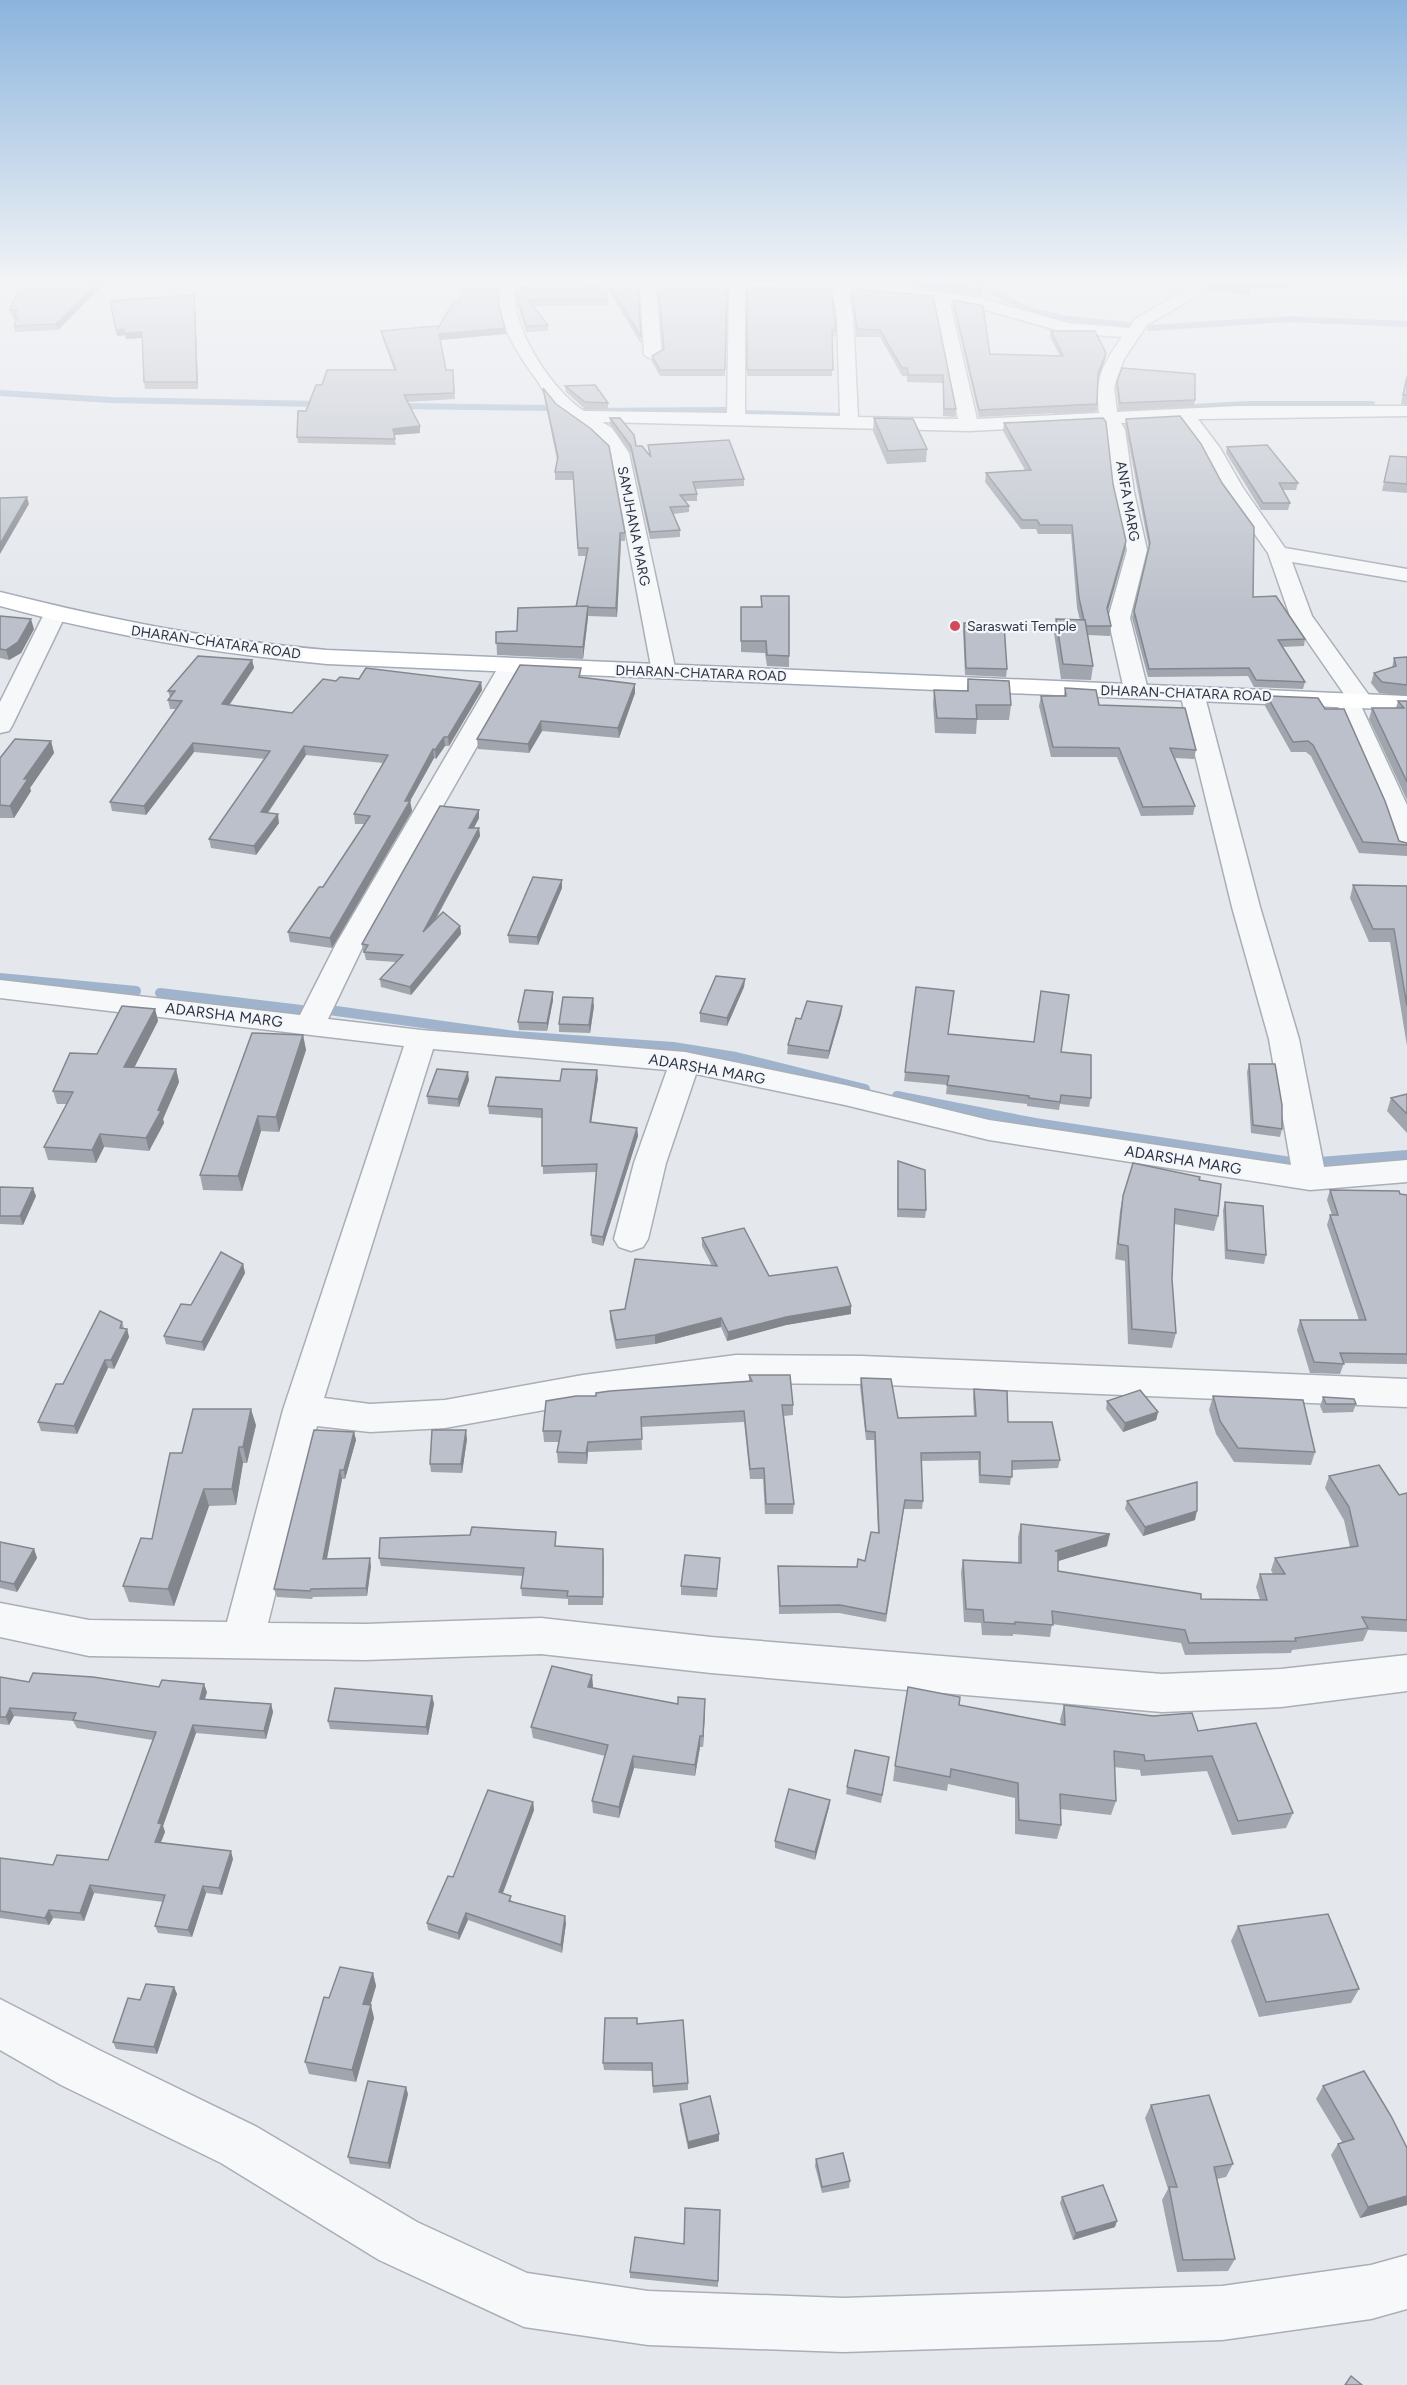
<svg xmlns="http://www.w3.org/2000/svg" width="1407" height="2385" viewBox="0 0 1407 2385" font-family="Figtree,sans-serif">
  <style>
    .lines { fill: none; stroke-linecap: round; stroke-linejoin: round }
    .stream-far1 { stroke: #9fb4cc; stroke-width: 6 }
    .stream { stroke: #9fb4cc; stroke-width: 10 }
    .minor-casing { stroke: #a9aeb7; stroke-width: 3 }
    .major-casing { stroke: #a3abb8; stroke-width: 3 }
    .minor { fill: #f7f8fa; fill-rule: evenodd }
    .major { fill: #fff; fill-rule: evenodd }
    .wall { fill: #a1a5ae }
    .shaded-wall { fill: #83868d }
    .building { fill: #bbc0ca; stroke: #83868d; stroke-width: 1.5 }
    .poi-dot { fill: #d1495b; stroke: #f4f6f9; stroke-width: 2 }
    .labels { text-anchor: middle; stroke-width: 4.5; stroke-linejoin: round; paint-order: stroke }
    .far-street-label { font-size: 14px; fill: #2b3445; stroke: #f4f6f9 }
    .far-poi-label { font-size: 14px; fill: #2b3445; stroke: #f4f6f9; text-anchor: start }
    .street-label { font-size: 15px; fill: #2b3445; stroke: #f4f6f9 }
  </style>
  <rect width="100%" height="100%" fill="#e4e7ec"/>
  <g class="lines">
    <g class="stream-far1">
      <path d="M943,279L968,283L991,291L1029,310L1063,318L1127,325"/>
      <path d="M1150,328L1289,319L1407,324"/>
      <path d="M0,393L111,400L321,404"/>
      <path d="M396,406L555,408"/>
      <path d="M583,411L725,410"/>
      <path d="M1118,411L1249,404H1372"/>
      <path d="M744,413L842,416"/>
      <path d="M1056,415L1092,413"/>
    </g>
    <g class="stream">
      <path d="M0,978L136,991"/>
      <path d="M160,993L301,1010"/>
      <path d="M329,1010L515,1036L673,1047L736,1057L865,1089"/>
      <path d="M897,1096L1035,1123L1291,1162"/>
      <path d="M1320,1162L1407,1155"/>
    </g>
    <g class="minor-casing">
      <g id="minor">
        <path d="M500,279H751L901,287L976,297L1068,323L1129,328L1135,319L1186,289V279H1202L1200,294L1147,325L1124,359L1114,387L1117,412L1239,406H1407V416L1198,419L1220,448L1243,488L1285,548L1407,569V581L1292,562L1312,616L1373,701L1369,706L1362,708L1407,805V853L1398,851L1384,811L1335,700L1344,694L1290,616L1268,553L1223,489L1202,449L1180,420L1121,423L1125,430L1134,492L1147,550L1130,618L1148,690L1144,695H1128L1124,690L1108,618L1127,550L1114,492L1107,430L1103,424L969,431L602,422L612,428L629,453L676,672L672,677H656L652,672L611,453C593,429 578,427 558,410C550,403 544,392 539,383C513,347 496,323 500,279ZM729,288L727,413L584,411C552,390 512,330 515,291L640,289L644,355L653,360L662,355L656,289ZM745,288L833,293L837,317L840,416L745,414ZM849,294L934,301L958,419L858,417L853,317ZM950,303L975,307L1067,333L1122,337C1102,366 1095,377 1099,413L977,419Z"/>
        <path d="M55,607L63,609L66,614L12,726L9,731L0,733V702L44,614L47,609Z"/>
        <path d="M511,659L519,661L523,666L364,944L328,1019L421,1030L685,1052L845,1085L989,1120L1291,1165L1269,1039L1232,907L1180,693L1184,688H1200L1204,693L1260,907L1299,1039L1324,1167L1407,1160V1182L1310,1190L989,1140L845,1105L696,1074L666,1163L648,1239L643,1247L631,1251L619,1247L614,1239L634,1163L667,1070L433,1049L324,1398L370,1404L445,1400L583,1375L736,1355L862,1356L1407,1379V1407L862,1384L736,1383L583,1403L445,1428L370,1432L317,1426L268,1623L365,1624L541,1618L711,1637L1162,1674L1281,1669L1407,1655V1691L1281,1707L1162,1712L711,1673L541,1654L365,1660L89,1656L0,1637V1603L89,1620L227,1622L283,1410L404,1046L0,998V980L300,1015L336,944L499,666L503,661Z"/>
        <path d="M0,1999L97,2049L257,2127L417,2222L527,2273L648,2291L843,2298L1222,2286L1371,2265L1407,2255V2309L1371,2319L1222,2340L843,2352L648,2345L524,2327L379,2260L221,2163L61,2085L0,2050Z"/>
      </g>
    </g>
    <g class="major-casing">
      <path id="major" d="M0,592C112,620 211,640 327,650L1407,696V710L327,664C216,654 108,635 0,606Z"/>
    </g>
    <use href="#minor" class="minor"/>
    <use href="#major" class="major"/>
  </g>
  <g class="wall">
    <path d="M109,279L58,330L15,332L14,326L15,322L14,316H12L10,310Z"/>
    <path d="M794,279H980L981,290V296L901,285Z"/>
    <path d="M1296,279L1294,288H1251L1250,295L1205,290L1206,283Z"/>
    <path d="M638,285L641,344L610,292V286Z"/>
    <path d="M727,285L725,376H660L652,362V356L664,349L658,291Z"/>
    <path d="M517,287L608,299V305L533,306L548,325V331L526,332L518,306Z"/>
    <path d="M747,287L836,330L835,337L832,336V376H747Z"/>
    <path d="M852,289L933,296L956,409L955,417L943,416V383L907,382V376H902L880,337H856L852,296Z"/>
    <path d="M953,300L990,354L1060,356L1050,337L1051,331L1106,353L1105,359L1098,378L1097,411L979,417L953,306Z"/>
    <path d="M195,301L198,389H145L144,382L142,338L126,339L125,335L117,336L116,330Z"/>
    <path d="M498,304L506,334L440,340L446,370H453L455,399L407,402L420,426V433L394,435L396,445L298,443L297,437L306,411L322,385L394,370L382,337L381,331L438,328Z"/>
    <path d="M1407,375V405L1401,404Z"/>
    <path d="M1117,381L1195,400L1194,406L1119,410L1116,387Z"/>
    <path d="M565,386L608,403V409H585L566,392Z"/>
    <path d="M543,388L625,533V541H621L617,617L588,616L583,659L497,655L496,632L517,631L576,607L586,556H578L574,480H555V472L557,460L544,396Z"/>
    <path d="M610,418L636,446L649,455L648,445L744,479V486L695,489L697,494V501H685L689,506V512L673,514L680,530V537L650,539L631,453L610,424Z"/>
    <path d="M874,418L927,449L926,462L887,464L873,431Z"/>
    <path d="M1126,419L1253,597L1305,639L1304,646L1282,647L1305,682L1303,689L1254,687L1248,676L1148,677L1132,618L1149,548L1125,425Z"/>
    <path d="M1004,423L1113,484L1125,550L1108,610L1111,626L1110,636L1088,635L1093,666L1091,680L1061,679L1054,633L1056,619L1080,620L1077,608L1071,534H1038L1036,529H1021L985,482L986,473L1025,470L1003,431Z"/>
    <path d="M1227,447L1298,483L1296,490H1283L1290,503L1288,510H1261L1226,453Z"/>
    <path d="M1390,456L1407,457V493L1382,491Z"/>
    <path d="M761,596L789,656V667L767,666L765,653L741,652V607H761Z"/>
    <path d="M0,616L34,629L21,653L9,660L0,658Z"/>
    <path d="M964,623L1007,669L1006,677L965,675L963,630Z"/>
    <path d="M1407,657V696L1379,693L1371,683L1374,673L1392,668L1394,658Z"/>
    <path d="M252,660L254,668L229,705L292,713L336,681L359,679L481,682L482,690L449,746H445L436,759L434,758L410,801L412,811L332,948L290,942L288,932L323,887L364,824H355L354,814L383,763L306,755L268,813L279,823L256,855L211,848L209,839L265,759L194,752L146,815L112,811L110,802L176,709H170L168,700L170,697L168,691Z"/>
    <path d="M968,679L1011,705L1009,720H977L976,734L935,733L933,704L934,690H967Z"/>
    <path d="M635,684V693L619,738L542,731L529,753L478,749L477,739Z"/>
    <path d="M1065,688L1099,705L1196,750L1194,759L1175,758L1195,806L1193,815L1141,816L1117,757H1051L1039,706L1041,696H1064Z"/>
    <path d="M1267,696L1318,698L1399,841L1407,843V856L1359,853L1311,756L1306,752H1291L1265,706Z"/>
    <path d="M1398,701H1407V800L1369,719L1372,708H1396Z"/>
    <path d="M51,741L54,753L30,788L31,791L14,818H0V758Z"/>
    <path d="M479,810V818L474,828H479L480,836L436,919L460,926L461,934L411,995L381,987L380,979L396,962L366,960L364,952H363L362,944Z"/>
    <path d="M562,880V888L538,945L509,943L508,935Z"/>
    <path d="M1353,885L1407,886V1046L1390,942H1369L1350,898Z"/>
    <path d="M745,979L744,987L727,1026L700,1022V1013Z"/>
    <path d="M916,987L948,1034L1061,1052L1091,1098L1089,1107L1060,1104L1059,1110L1027,1106V1104L946,1094L947,1085L904,1081Z"/>
    <path d="M553,992V1000L547,1031L519,1030L518,1022Z"/>
    <path d="M594,1006L590,1033L559,1032V1024Z"/>
    <path d="M842,1006L841,1014L828,1059L787,1054L788,1045L801,1019Z"/>
    <path d="M155,1009L158,1021L134,1067L176,1069L179,1082L163,1119L164,1123L149,1151L104,1147L96,1163L48,1160L44,1147L67,1104H57L53,1091L97,1054Z"/>
    <path d="M303,1035L306,1050L279,1132L261,1131L242,1191L203,1190L200,1175Z"/>
    <path d="M1249,1064L1282,1129L1280,1137L1251,1133L1247,1072Z"/>
    <path d="M598,1078L591,1122L637,1128L638,1136L603,1246L592,1243L591,1235L596,1172L543,1174L542,1118L489,1114L488,1106L560,1081Z"/>
    <path d="M469,1080L459,1107L428,1104L427,1096Z"/>
    <path d="M1407,1094V1133L1387,1111L1391,1098Z"/>
    <path d="M898,1161L926,1210L925,1218L897,1217Z"/>
    <path d="M1199,1180L1218,1216L1214,1231L1174,1224L1172,1279L1176,1333L1172,1348L1128,1344L1125,1261L1115,1259L1120,1211L1123,1196Z"/>
    <path d="M0,1187L36,1196L23,1225L0,1224Z"/>
    <path d="M1330,1190L1407,1195V1364L1344,1363L1340,1374L1310,1373L1297,1330L1300,1320H1359L1327,1225L1330,1215H1332L1327,1200Z"/>
    <path d="M1225,1202L1266,1255L1264,1264L1225,1259L1223,1210Z"/>
    <path d="M702,1238L769,1276L851,1314L786,1325L727,1341L721,1327L655,1344L616,1349L610,1319V1311L625,1309L712,1266L702,1246Z"/>
    <path d="M243,1264L245,1273L204,1351L166,1344L164,1336L191,1305Z"/>
    <path d="M122,1322L124,1328L127,1329L129,1337L114,1369L108,1368L77,1434L41,1431L38,1422L63,1384Z"/>
    <path d="M749,1375L793,1405V1415L784,1416L794,1504L793,1514H765L763,1479H750L744,1422L641,1427L642,1450L588,1452L587,1464L558,1463L557,1452L559,1442H544L543,1431L596,1396L749,1381Z"/>
    <path d="M861,1378L898,1418L974,1416L973,1397L974,1389L1008,1422L1060,1460L1058,1468L1012,1470L1010,1485L979,1483L978,1460L921,1461L923,1501L922,1509H904L886,1622L839,1613L779,1614L778,1566L857,1567L865,1561L878,1533L874,1440H866L860,1386Z"/>
    <path d="M1213,1396L1315,1452L1311,1465L1234,1462L1216,1434L1209,1410Z"/>
    <path d="M1323,1397L1356,1404L1353,1412L1323,1413L1320,1406Z"/>
    <path d="M1107,1401L1158,1412L1156,1420L1123,1432L1106,1409Z"/>
    <path d="M256,1425L247,1463H243L236,1505L209,1506L174,1606L129,1602L123,1586L152,1539L182,1453Z"/>
    <path d="M354,1432L356,1440L345,1479H342L327,1559L371,1566L367,1596L313,1597L312,1599L277,1597L274,1589Z"/>
    <path d="M467,1439L462,1473L431,1472L430,1464Z"/>
    <path d="M1329,1476L1399,1495L1407,1493V1632L1368,1630L1363,1641L1292,1650L1291,1653L1185,1655L1181,1643L1052,1624L1050,1637L1013,1634V1636L982,1635L981,1623L964,1622L961,1572L963,1560L1018,1562V1537L1021,1524L1107,1546L1058,1561V1571L1201,1599L1260,1600L1256,1587L1260,1574H1273L1271,1570L1275,1558L1350,1547L1344,1520L1325,1488Z"/>
    <path d="M1127,1501L1195,1520L1143,1536L1125,1509Z"/>
    <path d="M556,1540V1546L604,1557L603,1605H568V1599L522,1596L521,1588L523,1576L381,1566L379,1558Z"/>
    <path d="M0,1542L34,1549L37,1558L17,1592L0,1588Z"/>
    <path d="M720,1558L717,1597L681,1595V1586Z"/>
    <path d="M0,1677L29,1682L159,1687L207,1692L205,1699L271,1704L273,1712L266,1739L196,1733L163,1826L165,1832L161,1842L233,1859L222,1895L206,1893L192,1937L158,1933L155,1926L163,1902L94,1893L84,1921L53,1918L49,1925L0,1918V1858L53,1865L108,1860L153,1740L77,1728L73,1721L14,1716L9,1725L0,1724Z"/>
    <path d="M593,1686V1688L705,1710L703,1747H700L695,1776L634,1768L619,1818L593,1813L592,1801L605,1756L533,1738L531,1727Z"/>
    <path d="M432,1696L434,1704L428,1735L330,1729L328,1721Z"/>
    <path d="M959,1705L1061,1724L1060,1720L1064,1705L1198,1731L1293,1813L1286,1828L1232,1835L1207,1771L1141,1776L1140,1770L1114,1767L1116,1801L1111,1815L1060,1809L1061,1825L1057,1839L1015,1834V1798L948,1784L947,1791L893,1781L895,1766Z"/>
    <path d="M889,1757L881,1803L846,1794L847,1787Z"/>
    <path d="M830,1800L829,1807L815,1860L775,1848V1841Z"/>
    <path d="M533,1802L534,1810L503,1893L512,1901L566,1923L562,1953L468,1920L459,1940L428,1930L427,1923L453,1877Z"/>
    <path d="M1238,1926L1359,1989L1351,2003L1259,2017L1231,1941Z"/>
    <path d="M373,1973L376,1986L370,2005L374,2018L356,2082L309,2074L305,2062L329,1998Z"/>
    <path d="M174,1987L177,1994L157,2054L116,2049L113,2042L140,2000Z"/>
    <path d="M638,2024L688,2083V2090L653,2093L652,2071L604,2070L603,2063Z"/>
    <path d="M1323,2086L1407,2205L1360,2218L1331,2155L1338,2144L1342,2142L1316,2099Z"/>
    <path d="M408,2094L390,2169L350,2164L348,2157Z"/>
    <path d="M680,2104L719,2141L688,2149L680,2111Z"/>
    <path d="M1151,2105L1233,2164L1226,2177L1217,2179L1235,2259L1228,2271L1177,2272L1162,2200L1168,2189L1145,2118Z"/>
    <path d="M816,2159L850,2181L849,2188L822,2193L815,2166Z"/>
    <path d="M1062,2197L1115,2227L1073,2240L1060,2203Z"/>
    <path d="M720,2210L718,2287L630,2278V2272L684,2244Z"/>
  </g>
  <g class="shaded-wall">
    <path d="M102,279H109L58,330L56,324Z"/>
    <path d="M194,295L195,301L198,389L197,382Z"/>
    <path d="M505,328L506,334L439,340V334Z"/>
    <path d="M124,329L142,332L143,338L126,339L125,335L117,336L116,330Z"/>
    <path d="M1106,353L1105,359L1097,381L1098,374Z"/>
    <path d="M420,426V433L394,435L393,429Z"/>
    <path d="M27,497L29,504L0,554V544Z"/>
    <path d="M620,533L621,541L617,617L616,608Z"/>
    <path d="M1126,541L1125,550L1106,617L1107,608Z"/>
    <path d="M588,606V618L583,659V647Z"/>
    <path d="M31,619L34,629L21,653L9,660L6,650Z"/>
    <path d="M252,660L254,668L224,713L222,704Z"/>
    <path d="M481,682L482,690L449,746L448,737Z"/>
    <path d="M635,684V693L619,738L618,728Z"/>
    <path d="M541,721L542,731L529,753L528,744Z"/>
    <path d="M444,737L445,746L436,759L435,750Z"/>
    <path d="M51,741L54,753L30,788L31,791L14,818L10,806L24,779Z"/>
    <path d="M193,743L194,752L146,815L144,806Z"/>
    <path d="M304,746L306,755L262,821L261,812Z"/>
    <path d="M433,749L434,758L410,801L412,811L332,948L330,938Z"/>
    <path d="M479,810V818L470,835L469,828Z"/>
    <path d="M278,814L279,823L256,855L254,846Z"/>
    <path d="M479,828L480,836L424,940L423,932Z"/>
    <path d="M562,880V888L538,945L537,937Z"/>
    <path d="M460,926L461,934L411,995L410,987Z"/>
    <path d="M745,979L744,987L727,1026V1018Z"/>
    <path d="M553,992V1000L547,1031V1023Z"/>
    <path d="M593,998L594,1006L590,1033L589,1025Z"/>
    <path d="M842,1006L841,1014L828,1059L829,1051Z"/>
    <path d="M155,1009L158,1021L128,1080L124,1067Z"/>
    <path d="M303,1035L306,1050L279,1132L276,1117Z"/>
    <path d="M176,1069L179,1082L163,1119L164,1123L149,1151L146,1138Z"/>
    <path d="M597,1070L598,1078L590,1130V1122Z"/>
    <path d="M468,1072L469,1080L459,1107L458,1099Z"/>
    <path d="M258,1116L261,1131L242,1191L238,1176Z"/>
    <path d="M637,1128L638,1136L603,1246V1237Z"/>
    <path d="M100,1134L104,1147L96,1163L92,1150Z"/>
    <path d="M33,1188L36,1196L23,1225L20,1216Z"/>
    <path d="M243,1264L245,1273L204,1351L202,1342Z"/>
    <path d="M851,1306V1314L786,1325L727,1341L728,1332L786,1317Z"/>
    <path d="M721,1318V1327L655,1344V1335Z"/>
    <path d="M127,1329L129,1337L114,1369L111,1360Z"/>
    <path d="M105,1360L108,1368L77,1434L74,1426Z"/>
    <path d="M251,1409L256,1425L247,1463L243,1447Z"/>
    <path d="M1158,1412L1156,1420L1123,1432L1125,1423Z"/>
    <path d="M466,1430L467,1439L462,1473L461,1464Z"/>
    <path d="M354,1432L356,1440L345,1479L344,1470Z"/>
    <path d="M588,1442V1452L587,1464L586,1453Z"/>
    <path d="M239,1447L243,1463L236,1505L232,1489Z"/>
    <path d="M340,1470L342,1479L325,1568L323,1559Z"/>
    <path d="M204,1489L209,1506L174,1606L168,1589Z"/>
    <path d="M1197,1511L1195,1520L1143,1536L1145,1527Z"/>
    <path d="M1110,1534L1107,1546L1052,1563L1055,1551Z"/>
    <path d="M34,1549L37,1558L17,1592L14,1584Z"/>
    <path d="M370,1558L371,1566L367,1596L366,1588Z"/>
    <path d="M592,1675L593,1686L589,1698L588,1687Z"/>
    <path d="M204,1684L207,1692L202,1707L200,1699Z"/>
    <path d="M432,1696L434,1704L428,1735L426,1727Z"/>
    <path d="M705,1699V1710L703,1747V1736Z"/>
    <path d="M271,1704L273,1712L266,1739L264,1731Z"/>
    <path d="M10,1708L14,1716L9,1725L6,1717Z"/>
    <path d="M193,1725L196,1733L163,1826L165,1832L158,1849L155,1842L158,1823Z"/>
    <path d="M700,1736V1747L695,1776V1765Z"/>
    <path d="M633,1756L634,1768L619,1818V1807Z"/>
    <path d="M830,1800L829,1807L815,1860V1852Z"/>
    <path d="M533,1802L534,1810L500,1900L499,1892Z"/>
    <path d="M231,1851L233,1859L222,1895L219,1888Z"/>
    <path d="M90,1885L94,1893L84,1921L80,1913Z"/>
    <path d="M203,1886L206,1893L192,1937L188,1930Z"/>
    <path d="M49,1910L53,1918L49,1925L45,1918Z"/>
    <path d="M466,1913L468,1920L459,1940L458,1933Z"/>
    <path d="M565,1916L566,1923L562,1953L561,1945Z"/>
    <path d="M373,1973L376,1986L367,2017L363,2004Z"/>
    <path d="M174,1987L177,1994L157,2054L154,2047Z"/>
    <path d="M371,2005L374,2018L356,2082L352,2070Z"/>
    <path d="M406,2087L408,2094L390,2169L388,2163Z"/>
    <path d="M719,2134V2141L688,2149V2142Z"/>
    <path d="M1407,2196V2205L1360,2218L1368,2207Z"/>
    <path d="M1117,2221L1115,2227L1073,2240L1076,2233Z"/>
  </g>
  <g class="building">
    <path d="M23,279H102L56,324L14,326L18,316L14,317L17,310H10Z"/>
    <path d="M467,279H498V303L505,328L439,334L446,370H453L454,393L404,395L420,426L393,429L395,439L297,437L298,411H306L316,385H322L327,370H396L381,331L437,326L438,328L454,301H459L463,287Z"/>
    <path d="M902,279H980L981,290Z"/>
    <path d="M1208,279H1296V281H1252L1251,288L1206,283Z"/>
    <path d="M638,285L641,337L610,286Z"/>
    <path d="M658,285H727L725,370H660L652,356L664,349Z"/>
    <path d="M605,286L608,299L528,300L548,325L526,326L518,300L517,287Z"/>
    <path d="M747,287L831,289L836,330H832L833,370H747Z"/>
    <path d="M852,289L933,296L956,409H944L943,375H908L907,368H902L880,330L857,329Z"/>
    <path d="M194,295L197,382H144L142,332L125,333L124,329L116,330L110,301Z"/>
    <path d="M953,300L983,306L990,354L1063,356L1051,331H1095L1106,353L1098,374L1097,404L979,410Z"/>
    <path d="M1122,368L1195,374V400L1120,403L1117,381Z"/>
    <path d="M1407,377V395H1403Z"/>
    <path d="M595,385L608,403L585,402L565,386Z"/>
    <path d="M543,388L556,404L590,428L609,446L625,533H620L616,608L576,607L588,548H578L573,472H555L558,457Z"/>
    <path d="M1180,416L1201,444L1222,483L1254,527L1253,597L1276,596L1305,639L1278,640L1305,682L1256,680L1249,668L1149,669L1134,611L1150,543L1126,419Z"/>
    <path d="M610,418H620L634,435L636,446H642L651,457L648,445L729,440L744,479L693,482L697,494L680,495L689,506L670,507L680,530L650,532L631,446Z"/>
    <path d="M874,418L913,419L927,449L888,451Z"/>
    <path d="M1103,418L1106,422L1113,484L1126,541L1107,608L1111,626H1086L1085,620H1084L1079,598L1072,525H1040L1037,520H1022L986,473L1031,470L1004,423Z"/>
    <path d="M1267,445L1298,483H1279L1290,503H1263L1227,447Z"/>
    <path d="M1390,456L1407,457V484L1384,482Z"/>
    <path d="M27,497L0,544V498Z"/>
    <path d="M761,596H789V656L767,655L766,641H741V607H762Z"/>
    <path d="M588,606L583,647L496,643V632L517,631L518,608Z"/>
    <path d="M0,616L31,619L18,642L6,650L0,649Z"/>
    <path d="M1056,619L1085,620L1093,666L1063,664Z"/>
    <path d="M964,623L1004,624L1007,669L966,668Z"/>
    <path d="M198,656L252,660L222,704L292,713L323,679L336,681L340,677L359,679L366,668L481,682L448,737H444L435,750L433,749L405,801H410L330,938L288,932L319,887H323L370,816L354,814L388,755L304,746L261,812L278,814L254,846L209,839L270,751L193,743L144,806L110,802L182,701L168,700L175,691H168Z"/>
    <path d="M1407,657V685L1382,682L1374,673L1396,666L1394,658Z"/>
    <path d="M520,665L581,668L579,677L635,684L618,728L541,721L528,744L477,739Z"/>
    <path d="M968,679L1009,681L1011,705H976L977,719L937,718L934,690L968,691Z"/>
    <path d="M1065,688L1096,690L1099,705L1185,708L1196,750L1170,748L1195,806L1143,807L1119,748L1053,747L1041,696H1066Z"/>
    <path d="M1267,696L1318,698L1325,709H1344L1385,801L1399,841L1407,843V845L1363,842L1313,745L1308,741L1293,742Z"/>
    <path d="M1398,701H1407V782L1372,708H1404Z"/>
    <path d="M15,739L51,741L24,779H28L10,806L0,805V758Z"/>
    <path d="M440,806L479,810L469,828H479L423,932L443,912L460,926L410,987L380,979L403,955L364,952L368,945L362,944Z"/>
    <path d="M533,877L562,880L537,937L508,935Z"/>
    <path d="M1353,885L1407,886V1006L1394,929H1373Z"/>
    <path d="M716,976L745,979L727,1018L700,1013Z"/>
    <path d="M916,987L954,991L948,1034L1034,1042L1041,991L1069,995L1061,1052L1091,1055V1098L1061,1095L1060,1102L1029,1098V1096L947,1085L949,1076L905,1072Z"/>
    <path d="M525,990L553,992L547,1023L518,1022Z"/>
    <path d="M563,997L593,998L589,1025L559,1024Z"/>
    <path d="M807,1001L842,1006L829,1051L788,1045L796,1018L801,1019Z"/>
    <path d="M122,1006L155,1009L124,1067L176,1069L158,1110L161,1111L146,1138L100,1134L92,1150L44,1147L73,1092L53,1091L70,1053L97,1054Z"/>
    <path d="M252,1033L303,1035L276,1117L258,1116L238,1176L200,1175Z"/>
    <path d="M1249,1064H1275L1282,1105V1129L1253,1125Z"/>
    <path d="M437,1069L468,1072L458,1099L427,1096Z"/>
    <path d="M562,1069L597,1070L590,1122L637,1128L603,1237L591,1235L597,1164L542,1166V1109L488,1106L496,1077L560,1081Z"/>
    <path d="M1407,1094V1114L1391,1098Z"/>
    <path d="M898,1161L925,1170L926,1210L898,1209Z"/>
    <path d="M1133,1163L1200,1177L1199,1180L1221,1184L1218,1216L1175,1209L1172,1279L1176,1333L1132,1329L1128,1246L1118,1244L1123,1196Z"/>
    <path d="M0,1187L33,1188L20,1216H0Z"/>
    <path d="M1330,1190L1399,1191L1400,1194L1407,1195V1354L1340,1353L1344,1364L1314,1362L1300,1320H1366L1330,1215H1338Z"/>
    <path d="M1225,1202L1263,1206L1266,1255L1227,1250Z"/>
    <path d="M744,1228L769,1276L837,1267L851,1306L786,1317L728,1332L721,1318L655,1335L616,1340L610,1311L625,1309L635,1259L717,1266L702,1238Z"/>
    <path d="M221,1252L243,1264L202,1342L164,1336L181,1304L191,1305Z"/>
    <path d="M100,1311L122,1322L120,1328L127,1329L111,1360H105L74,1426L38,1422L56,1384H63Z"/>
    <path d="M749,1375H790L793,1405H782L794,1504H766L764,1468L750,1469L744,1411L641,1417L642,1439L588,1442L586,1453L557,1452L561,1431H543L546,1401L576,1396H596V1393L610,1391L752,1381Z"/>
    <path d="M861,1378L891,1379L898,1418L976,1416L974,1389L1007,1391L1008,1422H1052L1060,1460L1012,1461V1477L980,1475V1452L921,1453L923,1501L905,1500L886,1614L840,1605L780,1606L778,1566L857,1567L858,1559L865,1561L871,1532L879,1533L875,1432L866,1431Z"/>
    <path d="M1140,1390L1158,1412L1125,1423L1107,1401Z"/>
    <path d="M1213,1396L1303,1400L1315,1452L1238,1448L1220,1421Z"/>
    <path d="M1323,1397L1354,1399L1356,1404H1326Z"/>
    <path d="M193,1409H251L243,1447H239L232,1489H204L168,1589L123,1586L141,1538L152,1539L170,1453H182Z"/>
    <path d="M314,1430L354,1432L344,1470H340L323,1559L370,1558L366,1588L311,1589L310,1591L274,1589Z"/>
    <path d="M432,1430H466L461,1464H430Z"/>
    <path d="M1379,1465L1399,1495L1407,1493V1620L1362,1617L1368,1628L1295,1638L1296,1641L1189,1643L1185,1630L1052,1611L1053,1625L1015,1622V1624L984,1622L983,1610L966,1609L963,1560L1021,1563V1524L1110,1534L1055,1551H1058V1571L1201,1594V1599L1267,1600L1260,1574H1285L1275,1558L1358,1546L1349,1507L1329,1476Z"/>
    <path d="M1197,1482V1511L1145,1527L1127,1501Z"/>
    <path d="M472,1527L556,1532L555,1546L603,1549V1597L567,1596L568,1591L521,1588L524,1568L379,1558L380,1538L470,1535Z"/>
    <path d="M0,1542L34,1549L14,1584L0,1581Z"/>
    <path d="M685,1555L720,1558L717,1589L681,1586Z"/>
    <path d="M552,1666L592,1675L588,1687L678,1704V1697L705,1699L703,1736H700L695,1765L633,1756L619,1807L592,1801L608,1745L531,1727Z"/>
    <path d="M33,1673L93,1677L159,1687L162,1680L204,1684L200,1699L271,1704L264,1731L193,1725L158,1823L162,1824L155,1842L231,1851L219,1888L203,1886L188,1930L155,1926L165,1895L90,1885L80,1913L49,1910L45,1918L0,1911V1858L53,1865L57,1855L108,1860L156,1732L73,1720L76,1713L10,1708L6,1717H0V1677L29,1682Z"/>
    <path d="M908,1687L960,1697L959,1705L1065,1725L1064,1705L1153,1716L1192,1713L1198,1731L1256,1723L1293,1813L1238,1821L1212,1756L1145,1761L1144,1755L1114,1751L1116,1801L1060,1794L1061,1825L1019,1820L1018,1783L951,1769L950,1777L895,1766Z"/>
    <path d="M335,1688L432,1696L426,1727L328,1721Z"/>
    <path d="M855,1750L889,1757L882,1795L847,1787Z"/>
    <path d="M789,1789L830,1800L815,1852L775,1841Z"/>
    <path d="M488,1790L533,1802L499,1892L511,1896L509,1901L565,1916L561,1945L466,1913L458,1933L427,1923L448,1876L453,1877Z"/>
    <path d="M1328,1914L1359,1989L1266,2002L1238,1926Z"/>
    <path d="M340,1967L373,1973L363,2004L371,2005L352,2070L305,2062L324,1997L329,1998Z"/>
    <path d="M146,1984L174,1987L154,2047L113,2042L128,1998L140,2000Z"/>
    <path d="M605,2018H637V2024L683,2020L688,2083L653,2086L652,2063H603Z"/>
    <path d="M1364,2071L1391,2116L1407,2148V2196L1368,2207L1338,2144L1354,2139L1323,2086Z"/>
    <path d="M368,2081L406,2087L388,2163L348,2157Z"/>
    <path d="M1209,2095L1233,2164L1214,2167L1235,2259L1183,2260L1169,2187H1177L1151,2105Z"/>
    <path d="M710,2096L719,2134L688,2142L680,2104Z"/>
    <path d="M843,2153L850,2181L822,2187L816,2159Z"/>
    <path d="M1103,2185L1117,2221L1076,2233L1062,2197Z"/>
    <path d="M685,2208L720,2210L718,2281L630,2272L635,2237L684,2244Z"/>
    <path d="M1351,2376L1362,2385H1345Z"/>
  </g>
  <linearGradient id="sky" x2="0" y2="1"><stop stop-color="#8bb4dd"/><stop offset="0.46" stop-color="#f3f4f6"/><stop offset="1" stop-color="#f3f4f6" stop-opacity="0"/></linearGradient>
  <rect width="1407" height="613" fill="url(#sky)"/>
  <circle class="poi-dot" cx="955" cy="626" r="6"/>
  <g class="labels">
    <g class="far-street-label">
      <text transform="translate(1128 501) rotate(80)" y="5">ANFA MARG</text>
      <text transform="translate(634 526) rotate(79)" y="5">SAMJHANA MARG</text>
      <text transform="translate(216 642) rotate(8)" y="5">DHARAN-CHATARA ROAD</text>
      <text transform="translate(701 673) rotate(2)" y="5">DHARAN-CHATARA ROAD</text>
      <text transform="translate(1186 693) rotate(2)" y="5">DHARAN-CHATARA ROAD</text>
    </g>
    <g class="far-poi-label">
      <text x="967" y="631">Saraswati Temple</text>
    </g>
    <g class="street-label">
      <text transform="translate(224 1015) rotate(7)" y="5">ADARSHA MARG</text>
      <text transform="translate(707 1069) rotate(10)" y="5">ADARSHA MARG</text>
      <text transform="translate(1183 1160) rotate(9)" y="5">ADARSHA MARG</text>
    </g>
  </g>
</svg>
